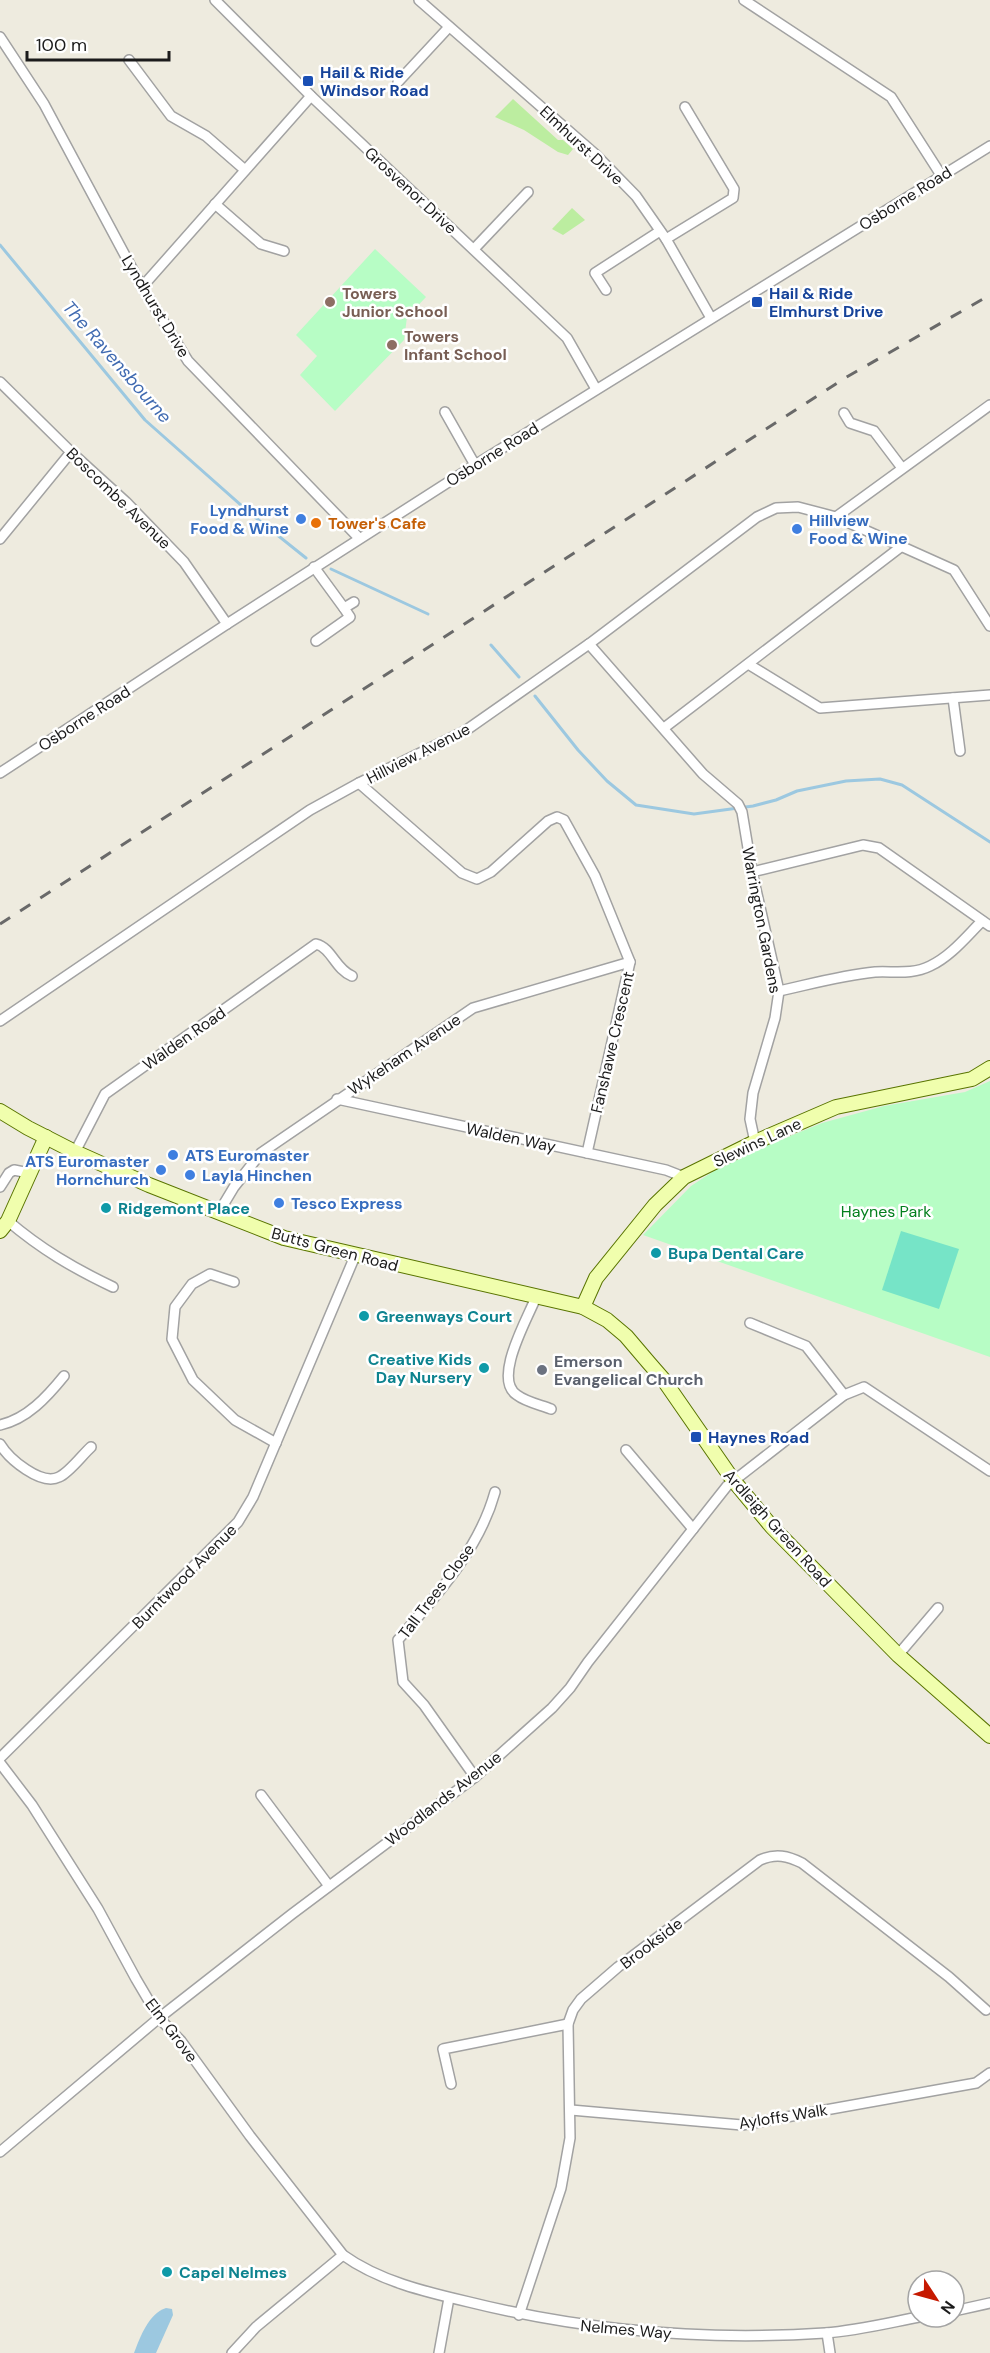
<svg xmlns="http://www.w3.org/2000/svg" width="990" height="2353" viewBox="0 0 990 2353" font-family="'DM Sans',sans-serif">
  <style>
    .grass { fill: #bceda0 }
    .park { fill: #b7fdc5 }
    .pitch { fill: #76e4c7 }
    .water { fill: #9cc8e0 }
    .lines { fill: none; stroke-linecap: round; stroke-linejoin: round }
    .stream { stroke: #9cc8e0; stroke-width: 3 }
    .street-casing { stroke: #a2a2a2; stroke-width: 12 }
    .secondary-casing { stroke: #597400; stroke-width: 16 }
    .street { stroke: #fff; stroke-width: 9 }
    .secondary { stroke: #f0fead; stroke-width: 14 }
    .rail { stroke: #696969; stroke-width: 3; stroke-dasharray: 12 12; stroke-linecap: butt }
    .transit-dot { fill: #1a4fb4; stroke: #fff; stroke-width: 2 }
    .education-dot { fill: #8d6e63; stroke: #fff; stroke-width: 2 }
    .shop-dot { fill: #3f7fe0; stroke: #fff; stroke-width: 2 }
    .food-dot { fill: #e8710a; stroke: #fff; stroke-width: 2 }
    .culture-dot { fill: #0f9aa8; stroke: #fff; stroke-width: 2 }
    .worship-dot { fill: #6b7280; stroke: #fff; stroke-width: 2 }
    .labels { text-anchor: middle; stroke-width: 5; stroke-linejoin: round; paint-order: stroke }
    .transit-label { font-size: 16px; font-weight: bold; fill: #164399; stroke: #fff; text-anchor: start }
    .street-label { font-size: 16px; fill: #1b1b1b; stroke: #fff }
    .education-label { font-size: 16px; font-weight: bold; fill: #785e54; stroke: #fff; text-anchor: start }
    .shop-label { font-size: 16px; font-weight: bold; fill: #366cbe; stroke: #fff; text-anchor: start }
    .food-label { font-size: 16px; font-weight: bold; fill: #c56008; stroke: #fff; text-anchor: start }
    .culture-label { font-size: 16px; font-weight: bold; fill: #0d838f; stroke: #fff; text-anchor: start }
    .park-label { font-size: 16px; fill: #037f1d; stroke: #fff }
    .worship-label { font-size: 16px; font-weight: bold; fill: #5b616d; stroke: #fff; text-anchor: start }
    .water-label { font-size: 18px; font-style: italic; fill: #416bb1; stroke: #fff }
  </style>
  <rect width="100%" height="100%" fill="#eeebdf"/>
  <g class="grass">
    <path d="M513,99L558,140H563L573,149L568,155L558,152L524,130L495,117Z"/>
    <path d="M572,208L585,220L563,235L552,229Z"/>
  </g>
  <g class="park">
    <path d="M375,249L426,297L407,317L404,340L335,411L300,375L317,356L296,335Z"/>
    <path d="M990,1081V1357L643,1235L691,1186L717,1169L758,1149L822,1123L884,1106L965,1092Z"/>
  </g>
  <path class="pitch" d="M901,1231L959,1249L939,1309L882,1290Z"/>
  <path class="water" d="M166,2308L172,2309L173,2315L156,2353H134C140,2337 149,2313 166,2308Z"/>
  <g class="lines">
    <g class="stream">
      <path d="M0,245L145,420L251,514L306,558"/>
      <path d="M331,569L428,614"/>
      <path d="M491,645L519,677"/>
      <path d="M535,696L578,750L607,781L636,805L694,814L753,806L776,800L797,791L846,781L880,779L902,785L990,842"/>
    </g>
    <g class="street-casing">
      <g id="street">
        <path d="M215,0L311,96L567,338L596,389"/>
        <path d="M419,0L595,154L636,196L666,239L711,318"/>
        <path d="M744,0L891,97L941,175"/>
        <path d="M0,37L44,104L142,287L188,361L359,538"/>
        <path d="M129,60L171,116L206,136L245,170"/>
        <path d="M398,82L449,27"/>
        <path d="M215,204L261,244L284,251"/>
        <path d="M666,239L733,198L734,189L685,107"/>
        <path d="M474,249L528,192"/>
        <path d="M142,287L311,96"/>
        <path d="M606,290L595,273L660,231"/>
        <path d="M0,382L71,452L126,502L184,562L227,624"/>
        <path d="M445,412L475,465"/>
        <path d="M844,413L850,423L874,431L902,468"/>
        <path d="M836,517L990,405"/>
        <path d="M0,539L71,452"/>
        <path d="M314,567L344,608"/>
        <path d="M316,641L350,617L344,608L354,602"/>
        <path d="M589,644L703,774L738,804L742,812L752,872L779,991L775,1018L753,1093L750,1119L755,1142"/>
        <path d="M748,664L820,708L990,695"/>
        <path d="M953,698L960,751"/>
        <path d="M664,728L902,546"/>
        <path d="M0,773L227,624L475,465L990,146"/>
        <path d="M359,783L462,873L477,879L491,872L548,821L557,817L564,820L595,876L630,962L587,1153"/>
        <path d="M752,872L863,845L879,848L990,926"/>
        <path d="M779,991C811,984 843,975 875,972C894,971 912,975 930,966C951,956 966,937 982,921"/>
        <path d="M0,1021L310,810L359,783L465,731L589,644L757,517L776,508L798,507L836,517L954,570L990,626"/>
        <path d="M337,1099L666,1170L684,1177"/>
        <path d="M75,1152L105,1094L316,944C332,948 335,969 352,976"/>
        <path d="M0,1187L9,1173L14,1170L29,1173"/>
        <path d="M219,1212L234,1187L261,1153L473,1008L630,962"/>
        <path d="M8,1221C41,1249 73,1268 113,1287"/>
        <path d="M234,1282L210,1274L192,1284L175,1307L172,1339L193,1380L235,1420L276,1443"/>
        <path d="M536,1297C528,1318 492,1379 517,1395C526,1402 541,1405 551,1409"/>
        <path d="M750,1323L806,1346L844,1395"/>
        <path d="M0,1425C27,1419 47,1397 64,1376"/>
        <path d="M0,1444C9,1459 41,1486 59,1477C69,1473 83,1454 91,1447"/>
        <path d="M626,1450L693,1529"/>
        <path d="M898,1655L938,1608"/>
        <path d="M0,1758L238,1522L253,1497L355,1256"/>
        <path d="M0,1763L32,1805L98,1909L136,1979L159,2018L181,2041L250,2136L343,2255C379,2281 426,2292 469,2302C586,2331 705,2341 825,2333C856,2331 888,2323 919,2317"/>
        <path d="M475,1777L424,1705L403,1682L398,1640C436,1596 479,1550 495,1492"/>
        <path d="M261,1795L329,1886"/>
        <path d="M451,2084L443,2049L568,2024"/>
        <path d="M571,2110L742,2125L976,2083L990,2073"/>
        <path d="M0,2152L159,2018L292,1914L475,1777L552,1708L570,1688L588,1662L727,1486L844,1395L864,1387L990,1471"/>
        <path d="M954,2311L990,2303"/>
        <path d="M519,2315L561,2188L570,2138L568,2024L573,2010L581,1999L618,1967L760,1860C776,1853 788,1856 802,1863L949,1977L986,2010"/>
        <path d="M827,2333L830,2353"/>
        <path d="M232,2353L256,2327L343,2255"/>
        <path d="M439,2353L449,2298"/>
      </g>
    </g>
    <g class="secondary-casing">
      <g id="secondary">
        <path d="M0,1111L28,1128L75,1152L149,1185L284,1238L583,1307L607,1320L626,1336L649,1363L663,1379L733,1480L772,1527L898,1655L990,1736"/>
        <path d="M0,1231L8,1221L46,1137"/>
        <path d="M583,1307L596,1278L655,1205L684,1177L755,1142L836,1107L972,1079L990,1068"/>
      </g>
    </g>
    <use href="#street" class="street"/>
    <use href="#secondary" class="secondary"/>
    <path class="rail" d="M0,924L845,378L990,295"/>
  </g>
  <g class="transit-dot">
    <rect x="302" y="75" width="12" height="12" rx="3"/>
    <rect x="751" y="296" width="12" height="12" rx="3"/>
    <rect x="690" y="1431" width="12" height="12" rx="3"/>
  </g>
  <g class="education-dot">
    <circle cx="330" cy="302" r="6"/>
    <circle cx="392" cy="345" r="6"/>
  </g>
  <g class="shop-dot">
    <circle cx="301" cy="519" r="6"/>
    <circle cx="797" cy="529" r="6"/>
    <circle cx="173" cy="1155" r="6"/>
    <circle cx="161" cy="1170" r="6"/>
    <circle cx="190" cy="1175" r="6"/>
    <circle cx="279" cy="1203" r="6"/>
  </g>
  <circle class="food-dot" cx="316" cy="523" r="6"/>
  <g class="culture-dot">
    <circle cx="106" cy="1208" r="6"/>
    <circle cx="656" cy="1253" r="6"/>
    <circle cx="364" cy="1316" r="6"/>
    <circle cx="484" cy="1368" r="6"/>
    <circle cx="167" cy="2272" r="6"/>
  </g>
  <circle class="worship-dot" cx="542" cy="1370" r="6"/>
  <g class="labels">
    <g class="transit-label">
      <text x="320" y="78">Hail &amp; Ride<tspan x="320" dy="18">Windsor Road</tspan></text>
      <text x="769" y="299">Hail &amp; Ride<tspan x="769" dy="18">Elmhurst Drive</tspan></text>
      <text x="708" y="1443">Haynes Road</text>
    </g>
    <g class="street-label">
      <text transform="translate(582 145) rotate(43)" y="6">Elmhurst Drive</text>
      <text transform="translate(411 190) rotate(43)" y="6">Grosvenor Drive</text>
      <text transform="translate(905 198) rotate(-32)" y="6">Osborne Road</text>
      <text transform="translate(156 306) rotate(59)" y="6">Lyndhurst Drive</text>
      <text transform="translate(492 454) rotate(-32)" y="6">Osborne Road</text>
      <text transform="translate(119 498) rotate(44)" y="6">Boscombe Avenue</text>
      <text transform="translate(84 718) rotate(-33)" y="6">Osborne Road</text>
      <text transform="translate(418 753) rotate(-27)" y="6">Hillview Avenue</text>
      <text transform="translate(762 920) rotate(79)" y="6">Warrington Gardens</text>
      <text transform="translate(184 1038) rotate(-35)" y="6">Walden Road</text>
      <text transform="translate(612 1042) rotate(-77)" y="6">Fanshawe Crescent</text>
      <text transform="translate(404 1054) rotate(-34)" y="6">Wykeham Avenue</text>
      <text transform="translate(511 1137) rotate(12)" y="6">Walden Way</text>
      <text transform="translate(757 1142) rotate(-25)" y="6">Slewins Lane</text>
      <text transform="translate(335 1249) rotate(15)" y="6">Butts Green Road</text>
      <text transform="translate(778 1528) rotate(48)" y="6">Ardleigh Green Road</text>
      <text transform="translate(184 1576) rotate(-45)" y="6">Burntwood Avenue</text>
      <text transform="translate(436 1591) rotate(-53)" y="6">Tall Trees Close</text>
      <text transform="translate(443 1798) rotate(-38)" y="6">Woodlands Avenue</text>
      <text transform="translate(651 1943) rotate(-37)" y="6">Brookside</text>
      <text transform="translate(172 2030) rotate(53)" y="6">Elm Grove</text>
      <text transform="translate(783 2116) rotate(-9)" y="6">Ayloffs Walk</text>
      <text transform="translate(626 2329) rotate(5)" y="6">Nelmes Way</text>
    </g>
    <g class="education-label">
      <text x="342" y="299">Towers<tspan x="342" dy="18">Junior School</tspan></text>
      <text x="404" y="342">Towers<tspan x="404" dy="18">Infant School</tspan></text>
    </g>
    <g class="shop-label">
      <text x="289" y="516" text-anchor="end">Lyndhurst<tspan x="289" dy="18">Food &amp; Wine</tspan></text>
      <text x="809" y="526">Hillview<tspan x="809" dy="18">Food &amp; Wine</tspan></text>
      <text x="185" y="1161">ATS Euromaster</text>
      <text x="149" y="1167" text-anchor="end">ATS Euromaster<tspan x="149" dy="18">Hornchurch</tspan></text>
      <text x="202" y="1181">Layla Hinchen</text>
      <text x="291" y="1209">Tesco Express</text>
    </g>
    <g class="food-label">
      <text x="328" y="529">Tower's Cafe</text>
    </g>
    <g class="culture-label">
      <text x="118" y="1214">Ridgemont Place</text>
      <text x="668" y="1259">Bupa Dental Care</text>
      <text x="376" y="1322">Greenways Court</text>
      <text x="472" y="1365" text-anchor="end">Creative Kids<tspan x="472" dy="18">Day Nursery</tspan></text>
      <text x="179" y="2278">Capel Nelmes</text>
    </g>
    <g class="park-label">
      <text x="886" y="1217">Haynes Park</text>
    </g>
    <g class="worship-label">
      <text x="554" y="1367">Emerson<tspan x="554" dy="18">Evangelical Church</tspan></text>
    </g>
    <g class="water-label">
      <text transform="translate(117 362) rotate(49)" y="6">The Ravensbourne</text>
    </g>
  </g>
  <g transform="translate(936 2299) rotate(126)"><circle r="28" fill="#ffffff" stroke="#a4a4a4" stroke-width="1.5"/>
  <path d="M0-4.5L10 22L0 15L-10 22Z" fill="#c61900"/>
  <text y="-9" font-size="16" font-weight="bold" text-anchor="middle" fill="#1b1b1b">N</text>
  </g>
  <path d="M27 51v9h142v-9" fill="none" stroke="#1b1b1b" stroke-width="3"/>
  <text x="36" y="51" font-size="18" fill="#1b1b1b" stroke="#ffffff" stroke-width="4.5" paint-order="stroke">100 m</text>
</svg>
